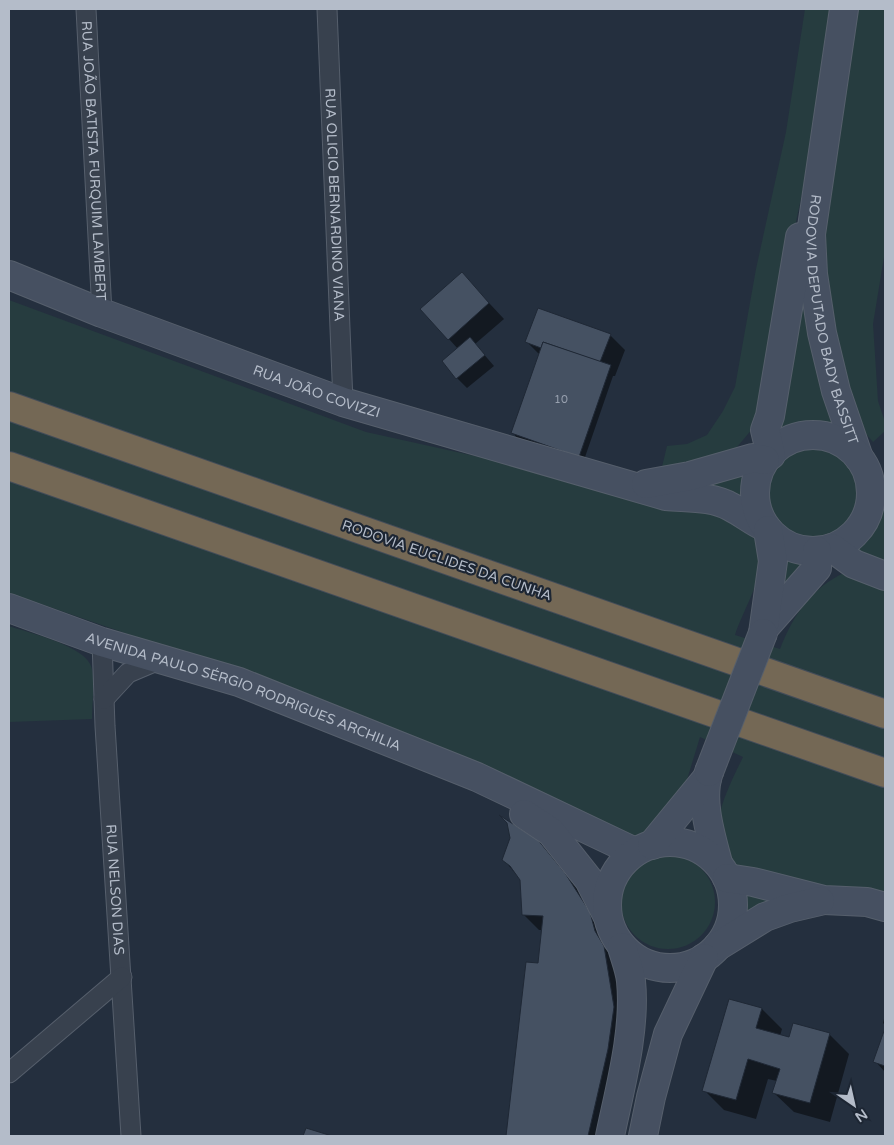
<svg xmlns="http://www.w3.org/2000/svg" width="894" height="1145" viewBox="0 0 894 1145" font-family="'Varela Round',sans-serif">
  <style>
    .green { fill: #263c3f }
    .shadow { fill: #0007 }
    .building { fill: #455162; stroke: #1f2835 }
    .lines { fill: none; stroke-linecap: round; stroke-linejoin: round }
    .minor-casing { stroke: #565f6c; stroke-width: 21 }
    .secondary-casing { stroke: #565f6c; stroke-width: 30 }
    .motorway-casing { stroke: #434c59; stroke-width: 30 }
    .minor { stroke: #38414e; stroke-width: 19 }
    .secondary { stroke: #465061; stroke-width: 28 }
    .motorway { stroke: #746855; stroke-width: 28 }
    .secondary-bridge-casing { stroke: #565f6c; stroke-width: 30; stroke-linecap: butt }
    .secondary-bridge { stroke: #465061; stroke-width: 28 }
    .labels { text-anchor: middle; stroke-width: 4.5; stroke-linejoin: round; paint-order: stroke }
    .number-label { font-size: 11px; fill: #98a1af }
    .street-label { font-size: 14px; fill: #b4bcc9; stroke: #1d2633 }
  </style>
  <rect width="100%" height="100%" fill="#242f3e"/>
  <g class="green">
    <path d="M805,9H831L806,175L794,231L783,307L753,428L732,453L661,471L667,446L687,444L707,435L723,411L735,387L756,269L786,132Z"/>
    <path d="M853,9H885V251L873,324L878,401L885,422V431L873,442L856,422L843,390L817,232Z"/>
    <path d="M804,249L836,433C813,424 796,430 775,442Z"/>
    <path d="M9,300L366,432L712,508C727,517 745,525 756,540C773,564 742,611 735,635L780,649C794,614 811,588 846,572L885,586V891C853,888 737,885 721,855C707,827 731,782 743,757L700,737L686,783L646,837L629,843L605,834L488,767L235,671L9,593Z"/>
    <circle cx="814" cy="494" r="48"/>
    <path d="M755,469L751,497L755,513L690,484Z"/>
    <path d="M880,507L885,509V568L848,551C860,541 875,527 875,509Z"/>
    <path d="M777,545L813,558L788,593L775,587Z"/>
    <path d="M9,626C29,633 88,646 92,669C95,684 92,704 92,719L9,722Z"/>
    <circle cx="668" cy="902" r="47"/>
    <path d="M763,894L787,901L738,919L737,897Z"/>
  </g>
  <g class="shadow">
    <path d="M462,274L504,319L475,344L494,366L467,388L457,378L458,349L449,339Z"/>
    <path d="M610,335L625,350L615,376H613L584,460L517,438L513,433L540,355L527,342Z"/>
    <path d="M538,841L554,857L580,890L604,929L628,1023L607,1136H507L527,963L539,964L542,930H539L523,914L521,880L504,860Z"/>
    <path d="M762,1009L782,1029L780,1036L790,1039L829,1034L849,1054L830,1122L794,1112L774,1093L777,1081L768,1079L756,1119L724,1110L704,1090Z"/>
    <path d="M885,1015V1025L883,1023Z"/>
    <path d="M885,1032V1072L875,1061Z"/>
  </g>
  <g class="building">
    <path d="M462,272L489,303L448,340L420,309Z"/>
    <path d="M538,308L611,334L600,362L543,342L541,348L525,342Z"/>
    <path d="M470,337L485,355L456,379L442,361Z"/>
    <path d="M543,342L611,365L579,457L511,433Z"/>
    <path d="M499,815L538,840L565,873L590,912L595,931L604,946L614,1007L608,1049L588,1136H506L526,962L538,963L543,916L522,915L520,880L510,866L502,860L510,838L507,823Z"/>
    <path d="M729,999L762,1008L756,1028L789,1037L793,1023L830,1033L810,1103L772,1093L780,1069L748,1059L736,1100L702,1091Z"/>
    <path d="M884,1031H885V1066L873,1062Z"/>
    <path d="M306,1128L332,1136H303Z"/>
  </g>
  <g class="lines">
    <g class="minor-casing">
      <g id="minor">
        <path id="s1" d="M86,9L102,313"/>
        <path id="s2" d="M327,9L343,402"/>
        <path id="s3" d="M102,642L105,726L131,1136"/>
        <path d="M104,699L128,673L161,659"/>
        <path d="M9,1073L122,977"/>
      </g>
    </g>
    <g class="secondary-casing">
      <g id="secondary">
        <path id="s4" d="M844,9L811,234L813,274L822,333L836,391L859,458"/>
        <path id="s5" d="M9,275L102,313L343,402L666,496C687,498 712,496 731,507C743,513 752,521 765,527"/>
        <circle cx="813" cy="493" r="58"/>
        <path d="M771,455L765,430L770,416L800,237"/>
        <path d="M646,484L690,476L753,458L765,460"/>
        <path d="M832,548L854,564L885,576"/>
        <path id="s6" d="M9,608L102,642L239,682L477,777L635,852"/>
        <path d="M766,626L817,568V551"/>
        <path d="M763,633L773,561L768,530"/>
        <path d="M709,772C699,799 711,836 718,863"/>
        <path d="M524,814L551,832L589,880L607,915"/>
        <circle cx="670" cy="905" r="63"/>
        <path d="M652,845L707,778"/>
        <path d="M727,878L753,882L824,900L867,902L885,907"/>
        <path d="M718,946L765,917L790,908L820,901"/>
        <path d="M610,1136C620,1088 636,1030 631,981C630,970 625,958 622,947"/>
        <path d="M643,1136L651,1097L668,1034L704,958"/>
      </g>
    </g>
    <g class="motorway-casing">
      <g id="motorway">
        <path d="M9,406L885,714"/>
        <path d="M9,466L885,773"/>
      </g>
    </g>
    <use href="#minor" class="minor"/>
    <use href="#secondary" class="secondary"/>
    <use href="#motorway" class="motorway"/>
    <g class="secondary-bridge-casing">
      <path id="secondary-bridge" d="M709,772L763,633"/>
    </g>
    <use href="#secondary-bridge" class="secondary-bridge"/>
  </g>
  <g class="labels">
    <g class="number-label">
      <text x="561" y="403">10</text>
    </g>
    <g class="street-label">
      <text dy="5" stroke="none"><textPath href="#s1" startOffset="152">RUA JOÃO BATISTA FURQUIM LAMBERT</textPath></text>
      <text dy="5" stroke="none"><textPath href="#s2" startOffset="196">RUA OLICIO BERNARDINO VIANA</textPath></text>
      <text dy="5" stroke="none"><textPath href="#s4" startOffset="315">RODOVIA DEPUTADO BADY BASSITT</textPath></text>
      <text dy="5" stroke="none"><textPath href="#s5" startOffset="329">RUA JOÃO COVIZZI</textPath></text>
      <text transform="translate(447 560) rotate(19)" y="5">RODOVIA EUCLIDES DA CUNHA</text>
      <text dy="5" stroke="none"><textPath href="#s6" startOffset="249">AVENIDA PAULO SÉRGIO RODRIGUES ARCHILIA</textPath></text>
      <text dy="5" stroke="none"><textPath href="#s3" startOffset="248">RUA NELSON DIAS</textPath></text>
    </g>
  </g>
  <rect width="894" height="1145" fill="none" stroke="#b4bcc9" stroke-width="20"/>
  <g transform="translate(854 1105) rotate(146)" stroke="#1d2633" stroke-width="4" paint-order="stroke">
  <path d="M0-4L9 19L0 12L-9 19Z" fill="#b4bcc9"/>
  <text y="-8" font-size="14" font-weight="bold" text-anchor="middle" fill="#b4bcc9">N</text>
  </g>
</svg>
